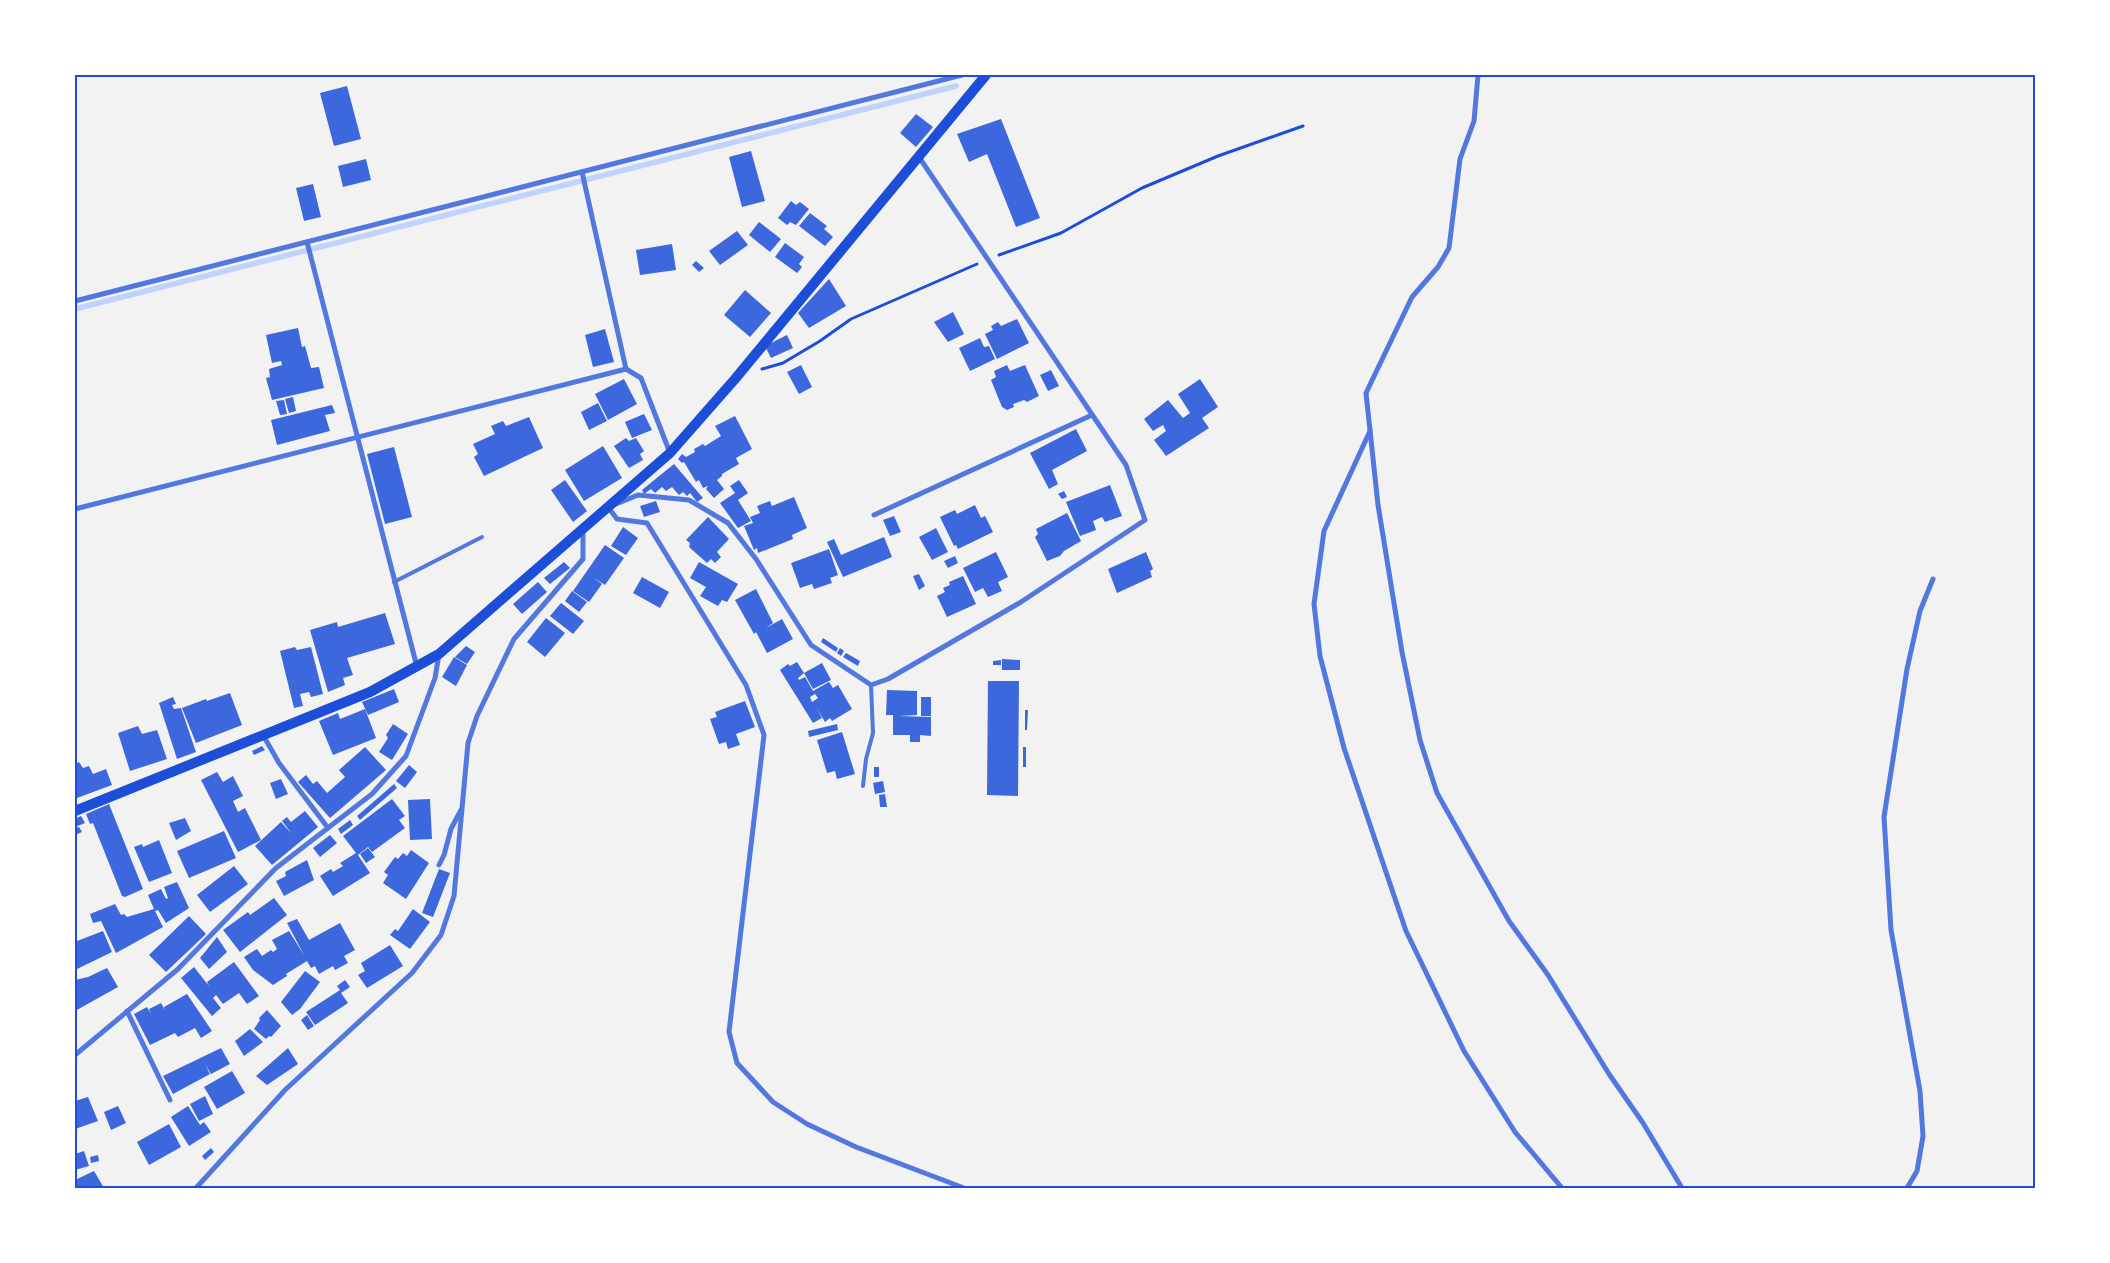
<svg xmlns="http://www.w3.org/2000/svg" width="2110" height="1263" viewBox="0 0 2110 1263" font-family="Mulish,sans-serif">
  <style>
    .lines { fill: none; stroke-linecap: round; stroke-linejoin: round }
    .stream { stroke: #bfd3fe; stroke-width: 5.5 }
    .building { fill: #3d67dc; fill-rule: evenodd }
    .path { stroke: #1d4ed8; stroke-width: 3 }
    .service { stroke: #5277de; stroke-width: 4 }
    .minor { stroke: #5277de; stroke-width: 5 }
    .secondary { stroke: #1d4ed8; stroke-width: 10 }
    .neatline { fill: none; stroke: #1d4ed8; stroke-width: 2 }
  </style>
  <rect width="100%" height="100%" fill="#f2f2f2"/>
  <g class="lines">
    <path class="stream" d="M75,309L956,86"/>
  </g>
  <g class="building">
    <path d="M347,86L361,139L334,146L320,93Z"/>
    <path d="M916,114L933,127L916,147L900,133Z"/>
    <path d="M1001,119L1040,218L1016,227L987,154L969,162L957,134Z"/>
    <path d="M751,151L765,201L742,207L729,157Z"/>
    <path d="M366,159L371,180L343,187L338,166Z"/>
    <path d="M313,184L321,217L304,221L296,188Z"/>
    <path d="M791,201L796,205L800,202L809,209L796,225L790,222L787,225L778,218Z"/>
    <path d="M810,213L827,226L824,229L833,237L825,246L799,226Z"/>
    <path d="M759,222L781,239L770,252L749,235Z"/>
    <path d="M737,231L748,245L720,265L709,251Z"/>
    <path d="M785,243L804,257L799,264L802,267L797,273L775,257Z"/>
    <path d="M672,244L676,270L640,275L636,250Z"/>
    <path d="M696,261L704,268L699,272L692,265Z"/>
    <path d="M829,279L846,306L809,328L798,313Z"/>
    <path d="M745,290L771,313L750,337L724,315Z"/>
    <path d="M953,312L964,334L948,342L934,322Z"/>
    <path d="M1017,319L1029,343L997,359L985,334L993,330L991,326L998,322L1001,326Z"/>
    <path d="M298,328L302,347L305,346L311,368L319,367L324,388L272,400L266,378L270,377L269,369L282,365L281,361L272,363L266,335Z"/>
    <path d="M605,329L614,362L593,367L585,335Z"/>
    <path d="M787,335L793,348L771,358L765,346Z"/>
    <path d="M980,338L984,347L989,346L995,359L970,371L959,348Z"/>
    <path d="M801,365L812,387L799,394L787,372Z"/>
    <path d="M1007,365L1010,371L1025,365L1039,396L1027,402L1024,400L1013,404L1014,407L1007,410L1002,407L991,380L996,377L994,371Z"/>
    <path d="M1051,370L1059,386L1048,391L1040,375Z"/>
    <path d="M624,379L637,404L608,420L595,394Z"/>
    <path d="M1200,379L1218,407L1202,418L1209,428L1166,456L1154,440L1166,431L1163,425L1153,431L1144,419L1168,400L1183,418L1190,413L1178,394Z"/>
    <path d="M293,397L296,411L289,413L285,399Z"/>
    <path d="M284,400L287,414L280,415L276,401Z"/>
    <path d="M598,403L607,421L589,430L581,412Z"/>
    <path d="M332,405L335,413L325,415L330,431L277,445L271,420Z"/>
    <path d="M644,414L652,430L632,438L625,422Z"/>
    <path d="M735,416L752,449L736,458L739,464L722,474V476L717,480L724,489L714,498L706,489L708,486L703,488L699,480L696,482L684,462L682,463L678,459L682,454L686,457L695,452L694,449L703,444L705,446L721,436L715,426Z"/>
    <path d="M529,417L543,448L484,476L474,457L478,454L473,444L495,434L491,426L503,421L506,426Z"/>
    <path d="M1076,429L1087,451L1052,470L1058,484L1049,489L1030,453Z"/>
    <path d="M626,438L629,441L636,438L644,451L640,454L643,460L629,468L614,446Z"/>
    <path d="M603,446L622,478L584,501L565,470Z"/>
    <path d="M394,447L412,517L385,524L367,454Z"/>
    <path d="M674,464L703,498L697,502L690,493L687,496L683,492L679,495L672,487L666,491L662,487L655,493L651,489L644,494L642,490Z"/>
    <path d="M565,480L587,511L573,522L551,490Z"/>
    <path d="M739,480L748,493L738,500L751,521L738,528L720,503L735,493L730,486Z"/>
    <path d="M1110,485L1122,516L1105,522L1102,517L1093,521L1096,530L1080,536L1066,502Z"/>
    <path d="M1064,491L1067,497L1062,499L1058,494Z"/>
    <path d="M794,497L807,528L792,535L793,539L758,553L757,548L754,550L744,526L753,523L750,517L760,513L757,506L770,501L772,506Z"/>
    <path d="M656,501L660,512L644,517L640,506Z"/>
    <path d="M975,505L981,518L985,516L993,532L958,549L956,545L954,546L940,517L955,510L957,514Z"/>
    <path d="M1067,513L1081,541L1064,551L1060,556L1047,561L1035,537L1038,534L1036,529Z"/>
    <path d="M894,516L901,532L890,536L883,520Z"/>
    <path d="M708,517L729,539L717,552L721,557L715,563L711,559L707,563L689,547L690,543L686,540Z"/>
    <path d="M623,527L638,538L626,555L611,546Z"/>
    <path d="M936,528L948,552L932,560L919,537Z"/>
    <path d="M884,537L892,557L843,577L827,542L834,539L841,555Z"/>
    <path d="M605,545L624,558L605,585L594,578L602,584L589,602L573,591Z"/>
    <path d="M829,549L838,575L830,578L832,583L814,589L812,584L800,588L791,563Z"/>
    <path d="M996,552L1008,577L998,582L1002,591L988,597L983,588L975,592L963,568Z"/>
    <path d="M1146,552L1153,569L1150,571L1152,577L1117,593L1108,569Z"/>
    <path d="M955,556L958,563L948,568L944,561Z"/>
    <path d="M564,562L570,568L550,584L544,578Z"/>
    <path d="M699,562L738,584L727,602L722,600L718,606L700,596L706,587L690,578Z"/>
    <path d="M919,574L925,586L919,590L913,576Z"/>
    <path d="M963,576L976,604L947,617L937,596L945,592L943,588L950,585L949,582Z"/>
    <path d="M642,577L669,592L660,608L633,593Z"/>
    <path d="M538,582L547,592L522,614L513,604Z"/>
    <path d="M756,589L773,623L766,628L782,619L793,639L767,653L756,632L754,634L735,600Z"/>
    <path d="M572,591L587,602L579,612L565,601Z"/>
    <path d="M561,603L584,621L573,634L550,616Z"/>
    <path d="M385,613L395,644L347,658L353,675L343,678L345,685L328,692L310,630L337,622L338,627Z"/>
    <path d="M546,618L565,633L545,657L527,642Z"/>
    <path d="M823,638L838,648L836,652L821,642Z"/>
    <path d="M466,646L475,652L467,664L455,657Z"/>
    <path d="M295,647L297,650L311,647L323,694L311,697L309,692L300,694L303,706L294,708L280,651Z"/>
    <path d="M840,648L844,651L841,656L837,653Z"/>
    <path d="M846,653L860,661L858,666L843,657Z"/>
    <path d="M454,657L467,665L456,686L442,677Z"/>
    <path d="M1002,659L1020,660V670H1002Z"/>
    <path d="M1001,660V665H993V661Z"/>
    <path d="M797,662L804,673L798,678L799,680L805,677L813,691L829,682L833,688L838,685L852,709L832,721L830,718L825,722L816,707L822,718L813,723L780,670L788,664L790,666ZM815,694L818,698L812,702L810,697Z"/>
    <path d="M822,663L831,680L813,689L804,673Z"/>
    <path d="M988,681H1019L1018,796L987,795Z"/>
    <path d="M394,689L399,702L368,715L362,702Z"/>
    <path d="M887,690L917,691V715L899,716L931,717V736L920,735V742H910V735H893V715H886Z"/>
    <path d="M230,693L242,725L196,743L182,708L206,699L207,701Z"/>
    <path d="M173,697L176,704L172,705L174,709L181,708L196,752L177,759L159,703Z"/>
    <rect x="921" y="697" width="10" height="19"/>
    <path d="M745,701L755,727L736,734L740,745L728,749L726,742L719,744L710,719L717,717L715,712Z"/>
    <path d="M365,709L376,738L333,755L319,721L338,713L340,719Z"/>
    <path d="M1025,710H1028L1027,730H1025Z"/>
    <path d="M393,724L408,734L392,760L379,752L388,738L386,735Z"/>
    <path d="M837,724L838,730L809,737L808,731Z"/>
    <path d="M138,726L142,734L157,730L167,759L130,771L118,733Z"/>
    <path d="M842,732L855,774L837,779L835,771L827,773L817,740Z"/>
    <path d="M262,746L265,750L254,755L252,751Z"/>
    <path d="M365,747L386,770L330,818L298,782L306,775L313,784L317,781L327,793L345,777L339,770Z"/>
    <rect x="1023" y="747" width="3" height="20"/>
    <path d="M79,762L83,768L89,766L93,774L106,769L112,785L77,798L75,794V764Z"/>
    <path d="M409,765L417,772L405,788L396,781Z"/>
    <rect x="874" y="767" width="5" height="10"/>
    <path d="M217,772L223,782L233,776L243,796L233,801L238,812L245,808L261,840L238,852L201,780Z"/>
    <path d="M281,779L288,794L276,799L270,783Z"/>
    <path d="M883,781L885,792L875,794L873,783Z"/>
    <path d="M394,784L397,788L360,820L357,816Z"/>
    <path d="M885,794L887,807H880L879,795Z"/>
    <path d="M392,799L405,816L399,820L405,828L372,852L368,847L358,855L370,873L333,896L320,876L331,869L333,872L343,866L340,863L356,853L343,836Z"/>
    <path d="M430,799L432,839L410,840L408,800Z"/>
    <path d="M109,804L143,889L125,897L122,896L93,823L90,824L86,814Z"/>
    <path d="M305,811L318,827L272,865L255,846L281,822L292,834L282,821L287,817L291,822Z"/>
    <path d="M81,816L85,823L75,827V819Z"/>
    <path d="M185,818L191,831L176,840L169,823Z"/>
    <path d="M350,820L353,825L341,834L338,829Z"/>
    <path d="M79,827L82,832L75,835V828Z"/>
    <path d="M224,831L236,858L189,878L177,851Z"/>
    <path d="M330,835L337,843L320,857L313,848Z"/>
    <path d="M159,840L172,873L149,882L134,847L142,844L143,847Z"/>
    <path d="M368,848L375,857L366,863L360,854Z"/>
    <path d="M411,850L429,863L406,899L383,883L388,875L384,872L395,857L398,859L403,853L407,856Z"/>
    <path d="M307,860L314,880L284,896L276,881L286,876L285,872Z"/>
    <path d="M234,866L248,884L210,912L197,895Z"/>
    <path d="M439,869L450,873L433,917L422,913Z"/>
    <path d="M177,882L189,908L166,923L158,910L155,911L163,927L116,953L101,921L93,923L90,914L115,904L121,915L124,914L127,917L154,909L148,895L161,889L166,899L168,898L164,887Z"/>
    <path d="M274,898L287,915L240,952L223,930L248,912L250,915Z"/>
    <path d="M413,909L430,922L410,949L390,935L395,929L398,931Z"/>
    <path d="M189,916L206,934L166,972L149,955Z"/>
    <path d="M297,919L309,940L340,923L355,950L344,956L348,963L335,970L333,966L319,974L315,966L311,968L307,961L286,974L287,976L273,985L253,970L244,957L257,949L262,956L271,950L273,952L277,949L272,940L289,931L304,955L287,923Z"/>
    <path d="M103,931L112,952L75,970V937L77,941Z"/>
    <path d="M217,937L227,952L209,969L200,958Z"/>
    <path d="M390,945L403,966L367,988L358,975L365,971L361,963Z"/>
    <path d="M234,962L259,996L247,1004L239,993L223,1004L216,995L213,998L221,1008L212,1016L181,978L194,967L209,986L207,982Z"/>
    <path d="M107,968L118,987L75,1011V980L88,977Z"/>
    <path d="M305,971L320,982L300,1009L292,1015L281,1002Z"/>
    <path d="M345,980L350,987L341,993L348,1003L315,1025L306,1012L340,990L337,986Z"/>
    <path d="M187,994L212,1031L201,1038L195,1028L178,1037L175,1033L150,1045L134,1014L147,1007L151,1014L149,1009L161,1003L165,1010L164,1007Z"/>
    <path d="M267,1010L281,1026L271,1037L269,1036L266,1039L254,1029L260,1020L259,1018Z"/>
    <path d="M307,1015L314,1026L308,1030L301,1020Z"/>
    <path d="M250,1029L263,1042L244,1056L235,1041Z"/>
    <path d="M221,1048L230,1064L211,1074L205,1064L210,1074L173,1094L163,1076Z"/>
    <path d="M288,1048L298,1064L267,1085L256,1076Z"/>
    <path d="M232,1071L245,1093L217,1109L204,1087Z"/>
    <path d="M205,1096L213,1114L199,1121L190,1104Z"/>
    <path d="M88,1097L98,1121L75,1129V1101Z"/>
    <path d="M118,1106L126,1123L111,1130L104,1112Z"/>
    <path d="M188,1106L200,1125L204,1122L211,1132L189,1146L171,1117Z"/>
    <path d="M169,1124L181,1147L149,1165L137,1142Z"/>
    <path d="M211,1148L214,1152L205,1160L202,1156Z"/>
    <path d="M84,1151L89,1166L75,1170V1154Z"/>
    <path d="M98,1155L99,1161L91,1163L90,1157Z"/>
    <path d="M94,1171L104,1188H75V1180Z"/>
  </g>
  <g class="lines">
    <g class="path">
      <path d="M999,255L1061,233L1142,188L1218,156L1303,126"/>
      <path d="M762,369L783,363L820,341L851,319L977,264"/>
    </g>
    <g class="service">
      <path d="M394,582L482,537"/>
      <path d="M863,786L866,759L873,733L871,685"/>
    </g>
    <g class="minor">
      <path d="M1478,75L1474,121L1460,159L1449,248L1438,267L1412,297L1366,393L1378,505L1402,652L1420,740L1437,793L1509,921L1548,975L1609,1074L1643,1123L1682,1188"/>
      <path d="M582,172L626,369"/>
      <path d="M307,242L417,667"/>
      <path d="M75,301L962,75"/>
      <path d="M1370,431L1324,531L1314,604L1320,656L1344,748L1406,931L1464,1051L1515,1132L1562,1188"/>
      <path d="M616,504L638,495L689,500L728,523L756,559L811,645L871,685L888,679L1021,602L1145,520L1126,465L919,157"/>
      <path d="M608,507L617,519L647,523L746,685L764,735L729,1032L737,1063L773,1102L807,1124L856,1147L964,1188"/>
      <path d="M75,509L626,369L641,378L670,453"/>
      <path d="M874,515L1092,415"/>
      <path d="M263,735L279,763L328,828"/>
      <path d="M439,865L444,855L451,829L461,810"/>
      <path d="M127,1011L170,1100"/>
      <path d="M75,1055L178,969L276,868L372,794L406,756L435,678L439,654"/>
      <path d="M196,1188L285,1090L412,973L441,935L454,896L468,743L477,716L514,639L583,559V529"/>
      <path d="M1907,1188L1917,1171L1923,1136L1920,1091L1891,930L1884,817L1907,669L1920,611L1933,579"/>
    </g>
    <path class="secondary" d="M75,811L370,692L439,654L670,453L735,379L986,75"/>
  </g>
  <rect width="2110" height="1263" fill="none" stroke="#ffffff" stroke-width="152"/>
  <rect x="76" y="76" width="1958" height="1111" class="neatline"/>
</svg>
